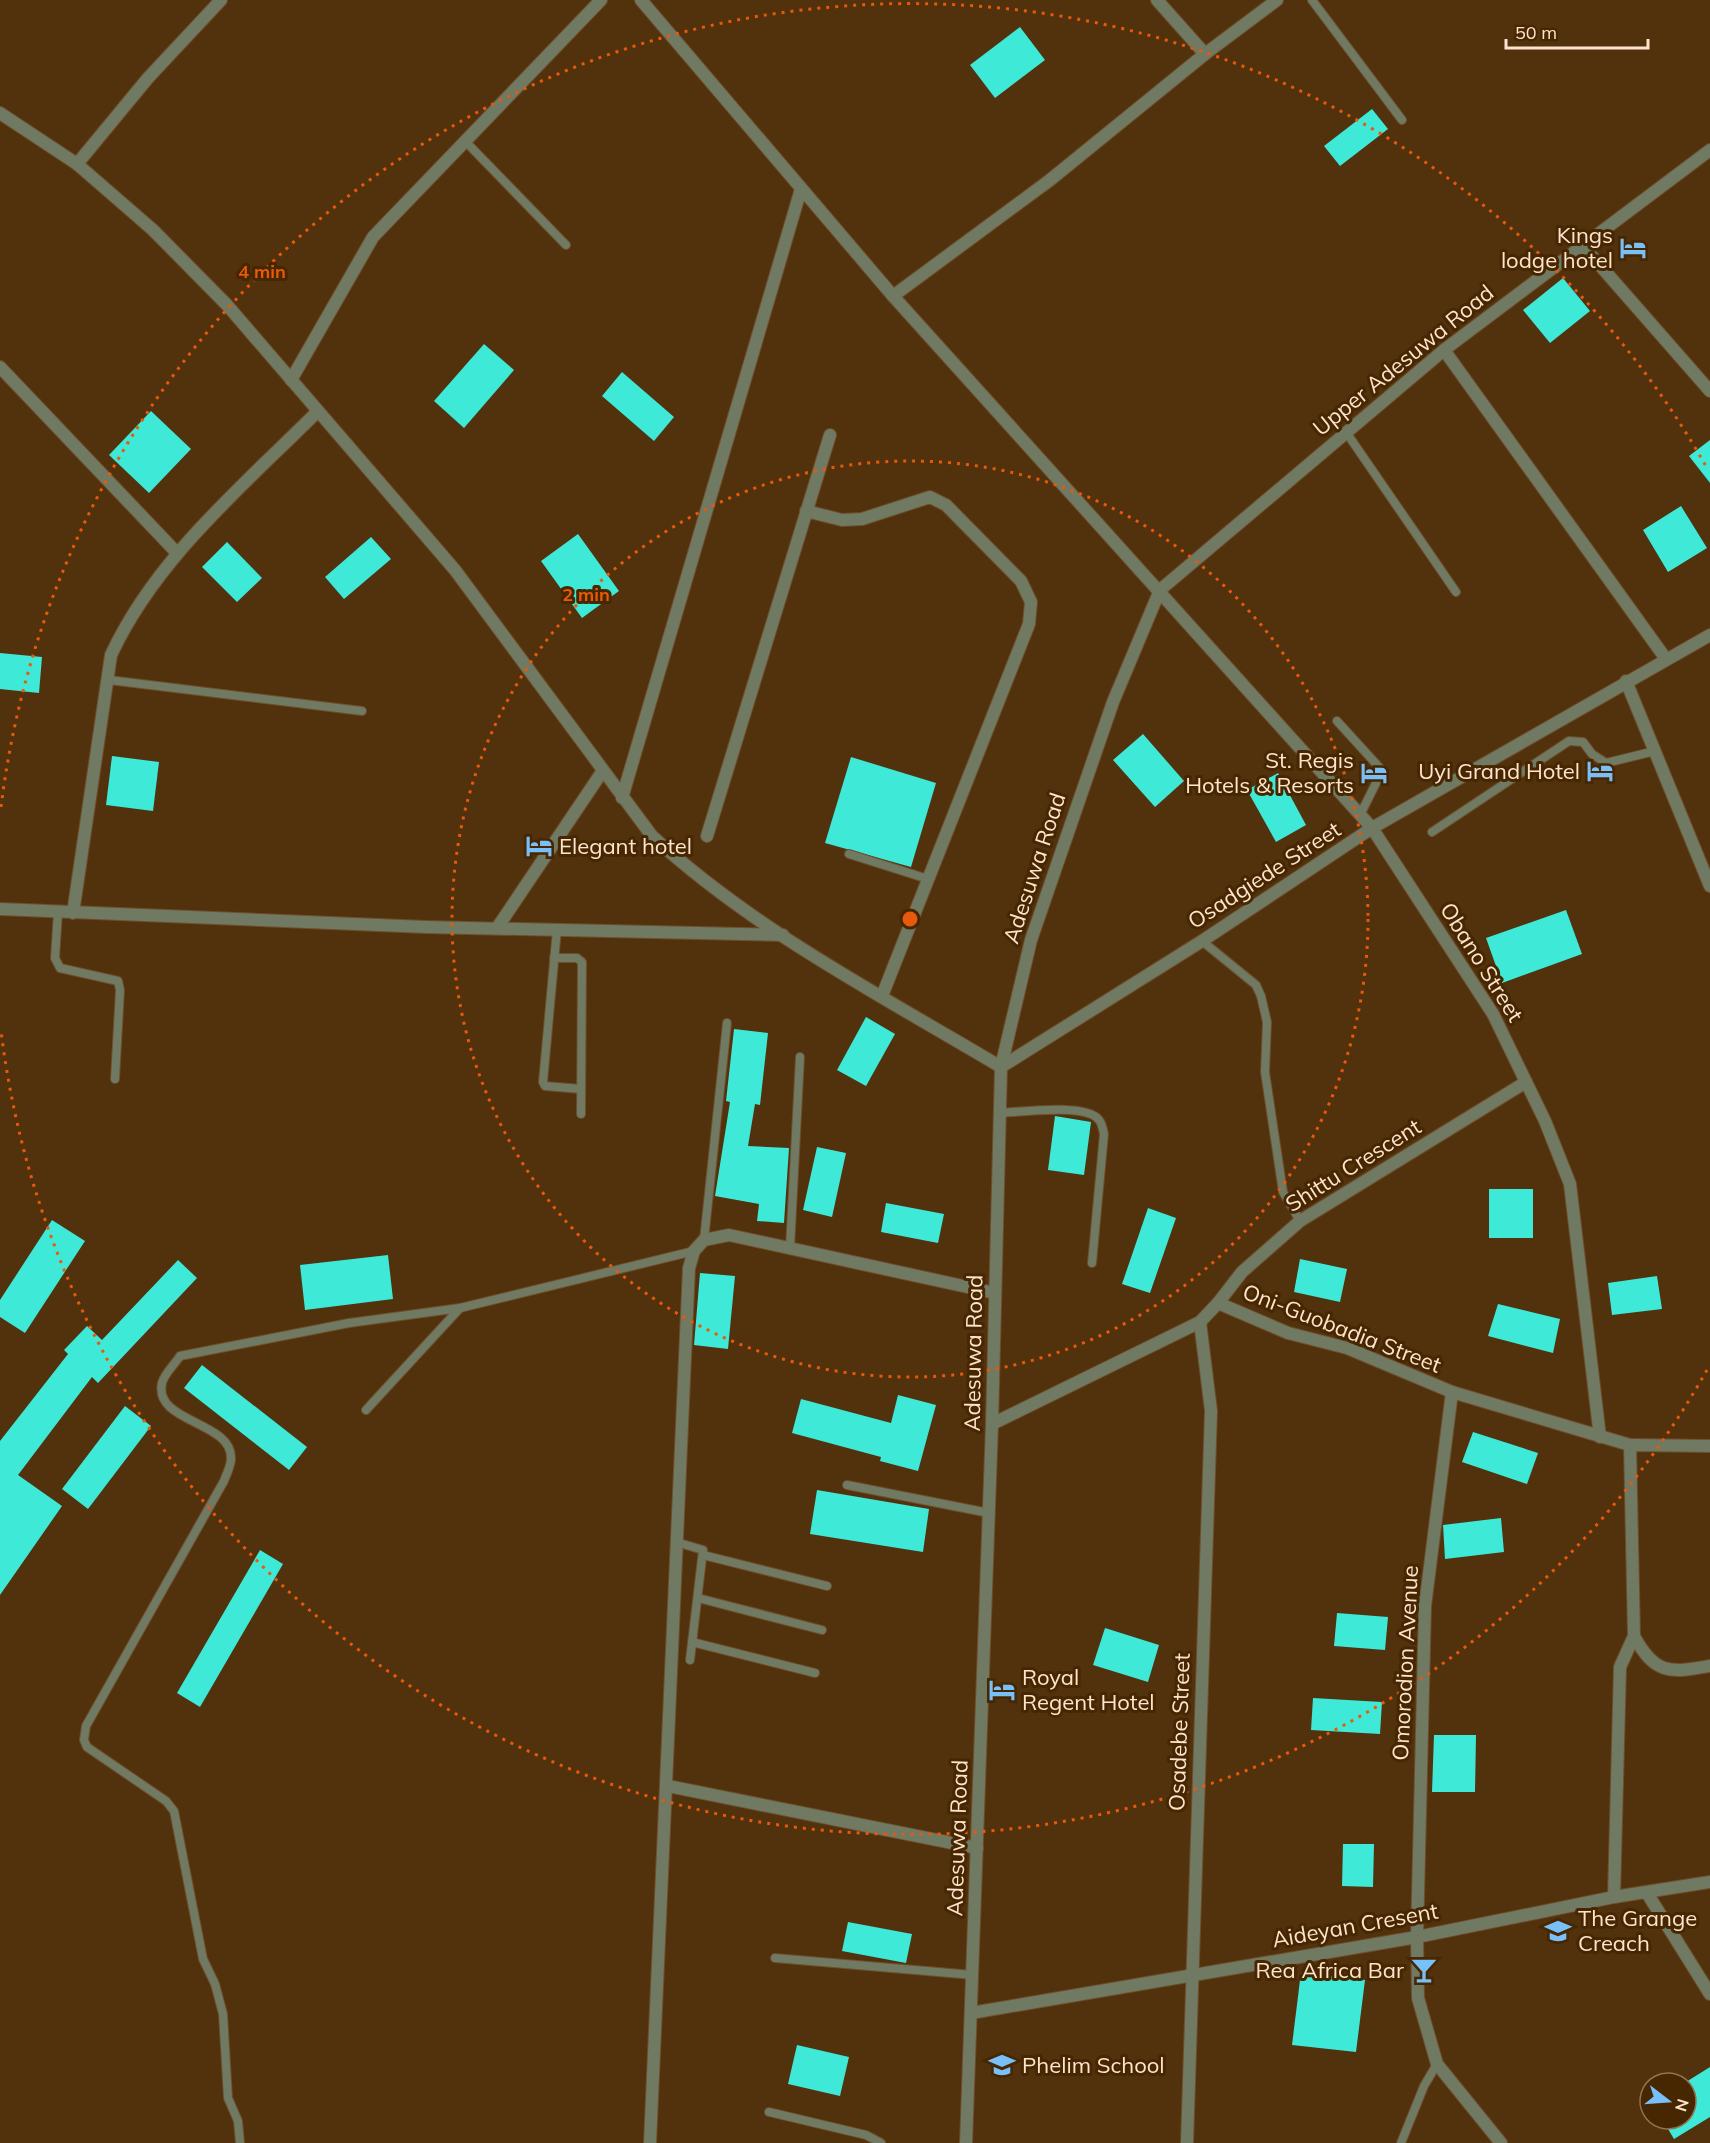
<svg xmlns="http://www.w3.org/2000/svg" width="1710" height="2143" viewBox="0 0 1710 2143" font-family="Mulish,sans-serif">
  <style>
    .building { fill: #3ee9d7 }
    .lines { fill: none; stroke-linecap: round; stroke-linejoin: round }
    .service-casing { stroke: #6e4e2c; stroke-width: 10 }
    .minor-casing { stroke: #6e4e2c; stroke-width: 14 }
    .tertiary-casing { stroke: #6e4e2c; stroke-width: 14 }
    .service { stroke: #707961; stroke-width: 8 }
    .minor { stroke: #707961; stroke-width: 12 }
    .tertiary { stroke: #707961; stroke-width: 12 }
    .ring { fill: none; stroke: #e8590c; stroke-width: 3; stroke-dasharray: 3 6 }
    .labels { text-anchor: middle; stroke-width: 6; stroke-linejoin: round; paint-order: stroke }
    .poi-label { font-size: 22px; fill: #fee4cc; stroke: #462701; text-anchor: end }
    .street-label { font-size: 22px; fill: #fee4cc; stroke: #462701 }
    .centre { fill: #e8590c; stroke: #462701; stroke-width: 3 }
    .ring-label { font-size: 18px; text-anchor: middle; font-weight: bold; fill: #e8590c; stroke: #462701; stroke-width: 6; stroke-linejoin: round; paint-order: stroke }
  </style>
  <rect width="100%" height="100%" fill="#52310d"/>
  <g class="building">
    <path d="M1020,27L1045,60L995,98L970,65Z"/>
    <path d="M1372,109L1388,129L1340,166L1324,146Z"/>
    <path d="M1563,278L1590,311L1550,343L1523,310Z"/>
    <path d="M484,344L514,370L464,428L434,401Z"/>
    <path d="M622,372L674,417L654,441L602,396Z"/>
    <path d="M151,411L191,449L149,493L109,455Z"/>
    <path d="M1710,440V483L1689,456Z"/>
    <path d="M1681,506L1707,548L1668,572L1643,530Z"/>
    <path d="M578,534L619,591L582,618L541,561Z"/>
    <path d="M371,537L391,559L344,599L325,577Z"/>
    <path d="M227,542L262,578L237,602L202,567Z"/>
    <path d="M0,653L42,657L39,693L0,689Z"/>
    <path d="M1143,734L1184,781L1155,807L1113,760Z"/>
    <path d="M112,756L159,762L153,811L106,805Z"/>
    <path d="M851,757L936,783L911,867L825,843Z"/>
    <path d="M1278,773L1306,825L1276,842L1247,790Z"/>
    <path d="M1566,910L1582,954L1502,983L1486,938Z"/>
    <path d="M866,1017L895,1034L866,1086L837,1070Z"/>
    <path d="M734,1029L768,1033L760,1105L755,1104L748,1146L789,1148L784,1223L757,1221L759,1204L715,1196L730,1102L726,1101Z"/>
    <path d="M1055,1116L1091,1122L1084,1175L1048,1170Z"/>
    <path d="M817,1147L846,1153L832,1217L803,1210Z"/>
    <rect x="1489" y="1189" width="44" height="49"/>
    <path d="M886,1203L944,1214L938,1243L881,1232Z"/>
    <path d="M1148,1208L1176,1218L1150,1293L1122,1284Z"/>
    <path d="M52,1220L85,1241L25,1333L0,1317V1300Z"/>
    <path d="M388,1255L393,1299L305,1310L300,1265Z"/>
    <path d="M1300,1259L1347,1269L1340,1302L1294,1292Z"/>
    <path d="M178,1260L197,1278L98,1383L92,1377L18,1475L62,1506L0,1595V1441L68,1354L64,1350L87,1326L102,1340Z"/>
    <path d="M700,1273L735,1276L728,1349L694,1345Z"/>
    <path d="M1657,1276L1662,1309L1612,1315L1608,1283Z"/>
    <path d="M1498,1304L1560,1319L1553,1353L1488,1336Z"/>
    <path d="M202,1365L307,1447L289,1470L184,1388Z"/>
    <path d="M898,1395L936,1405L918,1471L880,1461L881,1457L792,1433L801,1399L891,1423Z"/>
    <path d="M125,1406L151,1426L88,1509L62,1489Z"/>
    <path d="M1473,1432L1538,1453L1527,1484L1462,1462Z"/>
    <path d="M817,1490L929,1509L923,1552L810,1534Z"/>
    <path d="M1501,1518L1504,1552L1445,1559L1443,1525Z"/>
    <path d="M260,1550L283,1564L200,1707L177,1693Z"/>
    <path d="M1337,1613L1388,1617L1385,1650L1334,1646Z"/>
    <path d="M1105,1628L1159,1645L1148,1682L1093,1665Z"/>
    <path d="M1313,1698L1382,1702L1380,1734L1311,1730Z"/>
    <path d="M1434,1735H1476L1475,1792H1432Z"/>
    <path d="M1343,1844H1374L1373,1887L1342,1886Z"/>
    <path d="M848,1922L912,1934L906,1963L842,1951Z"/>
    <path d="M1301,1972L1365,1980L1356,2052L1292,2045Z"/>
    <path d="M797,2045L849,2057L840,2096L788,2084Z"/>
    <path d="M1710,2067V2117L1674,2139L1662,2119H1686V2082Z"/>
  </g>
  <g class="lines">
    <g class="service-casing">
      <g id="service">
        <path d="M1312,0L1402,120"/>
        <path d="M465,141L566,245"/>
        <path d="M1346,432L1456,592"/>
        <path d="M109,680L362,711"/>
        <path d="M1337,721L1379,767L1381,773L1360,815"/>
        <path d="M1432,832L1569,741L1583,742L1592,754L1606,763L1655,751"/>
        <path d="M849,854L928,879"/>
        <path d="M58,912L55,958L60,968L118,981L120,990L115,1079"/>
        <path d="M557,929L543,1082L545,1086L581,1089"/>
        <path d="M1202,941L1256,985L1261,996L1267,1022L1265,1072L1283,1192L1300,1221"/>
        <path d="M554,958H577L582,962L581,1114"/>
        <path d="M1000,1113C1020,1112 1087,1103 1099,1120C1102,1123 1103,1130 1104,1134L1092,1263"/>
        <path d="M704,1240L727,1023"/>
        <path d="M790,1248L800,1057"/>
        <path d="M366,1410L460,1308"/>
        <path d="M847,1485L989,1513"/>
        <path d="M676,1542L703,1550L690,1660"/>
        <path d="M703,1555L827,1586"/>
        <path d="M698,1598L822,1630"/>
        <path d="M692,1642L815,1673"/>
        <path d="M775,1958L973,1975"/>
        <path d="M769,2112L866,2135L881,2143"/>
        <path d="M240,2143L238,2121L228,2098L223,2014L215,1984L203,1959L174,1811L166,1801L87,1747L84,1740L86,1726L224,1481C226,1475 231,1466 231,1459C233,1421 153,1423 162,1383C164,1374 175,1364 180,1356L349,1323L460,1308L694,1251"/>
        <path d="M1401,2143L1424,2086L1437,2064"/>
      </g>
    </g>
    <g class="minor-casing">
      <g id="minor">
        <path d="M641,0L893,296L1372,828L1493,1014L1545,1121L1570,1184L1600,1437"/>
        <path d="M1157,0L1205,54"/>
        <path d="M77,164L148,78L221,0"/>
        <path d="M1583,246L1710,391"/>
        <path d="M893,296L1050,180L1205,54L1277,0"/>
        <path d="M1444,350L1666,659"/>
        <path d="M0,367L177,553"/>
        <path d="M291,380L373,237L601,0"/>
        <path d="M806,511L842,520L862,519L930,497L946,505L1021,581L1031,602L1029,624L882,996"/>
        <path d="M1626,681L1710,886"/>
        <path d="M622,798L801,189"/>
        <path d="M707,836L830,435"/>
        <path d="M0,909L426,927L783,935"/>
        <path d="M73,913L111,655C156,558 243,486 317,412"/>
        <path d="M497,928L602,772"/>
        <path d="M1001,1067L1031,940L1113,702L1160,590L1444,350L1710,150"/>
        <path d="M1001,1067L1202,941L1372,828L1710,635"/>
        <path d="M1218,1303L1242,1272L1300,1221L1526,1082"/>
        <path d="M1452,1392L1425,1606L1417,1937L1418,1998L1437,2064L1501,2143"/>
        <path d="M992,1424L1200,1322L1218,1303L1288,1333L1347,1348L1452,1392L1630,1445"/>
        <path d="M1710,1446L1630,1445L1634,1636C1655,1675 1670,1673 1710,1666"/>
        <path d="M668,1786L977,1848"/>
        <path d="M1647,1893L1710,1994"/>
        <path d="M1614,1897L1620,1667L1634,1636"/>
        <path d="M971,2013L1417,1937L1614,1897L1710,1882"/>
        <path d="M650,2143L689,1268L694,1251L704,1240L729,1235L995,1293"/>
        <path d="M1187,2143L1211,1411L1200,1322"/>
      </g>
    </g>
    <g class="tertiary-casing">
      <path id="tertiary" d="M0,113L77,164L153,230L227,305L455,570L652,836C754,930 882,996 1001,1067L992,1424L966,2143"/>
    </g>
    <use href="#service" class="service"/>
    <use href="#minor" class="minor"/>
    <use href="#tertiary" class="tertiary"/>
  </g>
  <g class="ring">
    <circle cx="910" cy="919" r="458"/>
    <path d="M1707 1370A916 916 0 0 1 1 1031M1 807A916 916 0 0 1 1707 468"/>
  </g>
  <defs>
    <g id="hotel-bare" transform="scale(2.07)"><path d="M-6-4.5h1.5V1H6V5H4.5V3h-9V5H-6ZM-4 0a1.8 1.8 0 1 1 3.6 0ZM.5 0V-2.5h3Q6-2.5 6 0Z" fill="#79bff8" stroke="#462701" stroke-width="2.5" paint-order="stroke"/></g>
    <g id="school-bare" transform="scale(2.07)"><path d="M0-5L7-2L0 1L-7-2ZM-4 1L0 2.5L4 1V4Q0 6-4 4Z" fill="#79bff8" stroke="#462701" stroke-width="2.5" paint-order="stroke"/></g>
    <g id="bar-bare" transform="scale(2.07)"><path d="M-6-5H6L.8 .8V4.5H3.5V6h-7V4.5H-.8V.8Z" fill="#79bff8" stroke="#462701" stroke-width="2.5" paint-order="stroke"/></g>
  </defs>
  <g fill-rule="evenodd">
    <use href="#hotel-bare" x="1633" y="248"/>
    <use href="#hotel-bare" x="1600" y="771"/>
    <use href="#hotel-bare" x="1374" y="773"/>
    <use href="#hotel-bare" x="539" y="846"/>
    <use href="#hotel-bare" x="1002" y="1690"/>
    <use href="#school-bare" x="1558" y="1931"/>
    <use href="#bar-bare" x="1424" y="1970"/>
    <use href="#school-bare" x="1002" y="2065"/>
  </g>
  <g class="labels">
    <g class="poi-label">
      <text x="1613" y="243">Kings<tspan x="1613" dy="25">lodge hotel</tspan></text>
      <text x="1354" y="768">St. Regis<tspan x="1354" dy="25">Hotels &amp; Resorts</tspan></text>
      <text x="1580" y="779">Uyi Grand Hotel</text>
      <text x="559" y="854" text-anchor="start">Elegant hotel</text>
      <text x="1022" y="1685" text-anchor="start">Royal<tspan x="1022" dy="25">Regent Hotel</tspan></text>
      <text x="1578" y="1926" text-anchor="start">The Grange<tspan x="1578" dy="25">Creach</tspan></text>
      <text x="1404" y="1978">Rea Africa Bar</text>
      <text x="1022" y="2073" text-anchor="start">Phelim School</text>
    </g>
    <g class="street-label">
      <text transform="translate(1403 360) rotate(-39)" y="8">Upper Adesuwa Road</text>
      <text transform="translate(1034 868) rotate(-72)" y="8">Adesuwa Road</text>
      <text transform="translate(1264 875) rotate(-33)" y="8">Osadgiede Street</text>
      <text transform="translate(1482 962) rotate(58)" y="8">Obano Street</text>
      <text transform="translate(1353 1165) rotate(-32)" y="8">Shittu Crescent</text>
      <text transform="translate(1342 1328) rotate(21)" y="8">Oni-Guobadia Street</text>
      <text transform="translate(973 1353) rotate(-89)" y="8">Adesuwa Road</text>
      <text transform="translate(1405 1663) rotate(-87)" y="8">Omorodion Avenue</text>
      <text transform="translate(1179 1732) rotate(-88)" y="8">Osadebe Street</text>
      <text transform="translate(957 1838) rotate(-88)" y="8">Adesuwa Road</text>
      <text transform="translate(1355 1925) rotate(-10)" y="8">Aideyan Cresent</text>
    </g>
  </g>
  <circle cx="910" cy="919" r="9" class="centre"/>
  <g class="ring-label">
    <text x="262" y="278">4 min</text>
    <text x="586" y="601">2 min</text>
  </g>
  <g transform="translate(1668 2101) rotate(107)"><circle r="28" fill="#462701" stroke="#907352" stroke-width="1.5"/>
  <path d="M0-4.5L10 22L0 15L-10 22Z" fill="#79bff8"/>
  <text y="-9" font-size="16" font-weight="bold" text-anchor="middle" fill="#fee4cc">N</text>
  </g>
  <path d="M1506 39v9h142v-9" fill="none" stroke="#fee4cc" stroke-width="3"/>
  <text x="1515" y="39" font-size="18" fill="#fee4cc" stroke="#462701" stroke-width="4.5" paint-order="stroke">50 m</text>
</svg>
